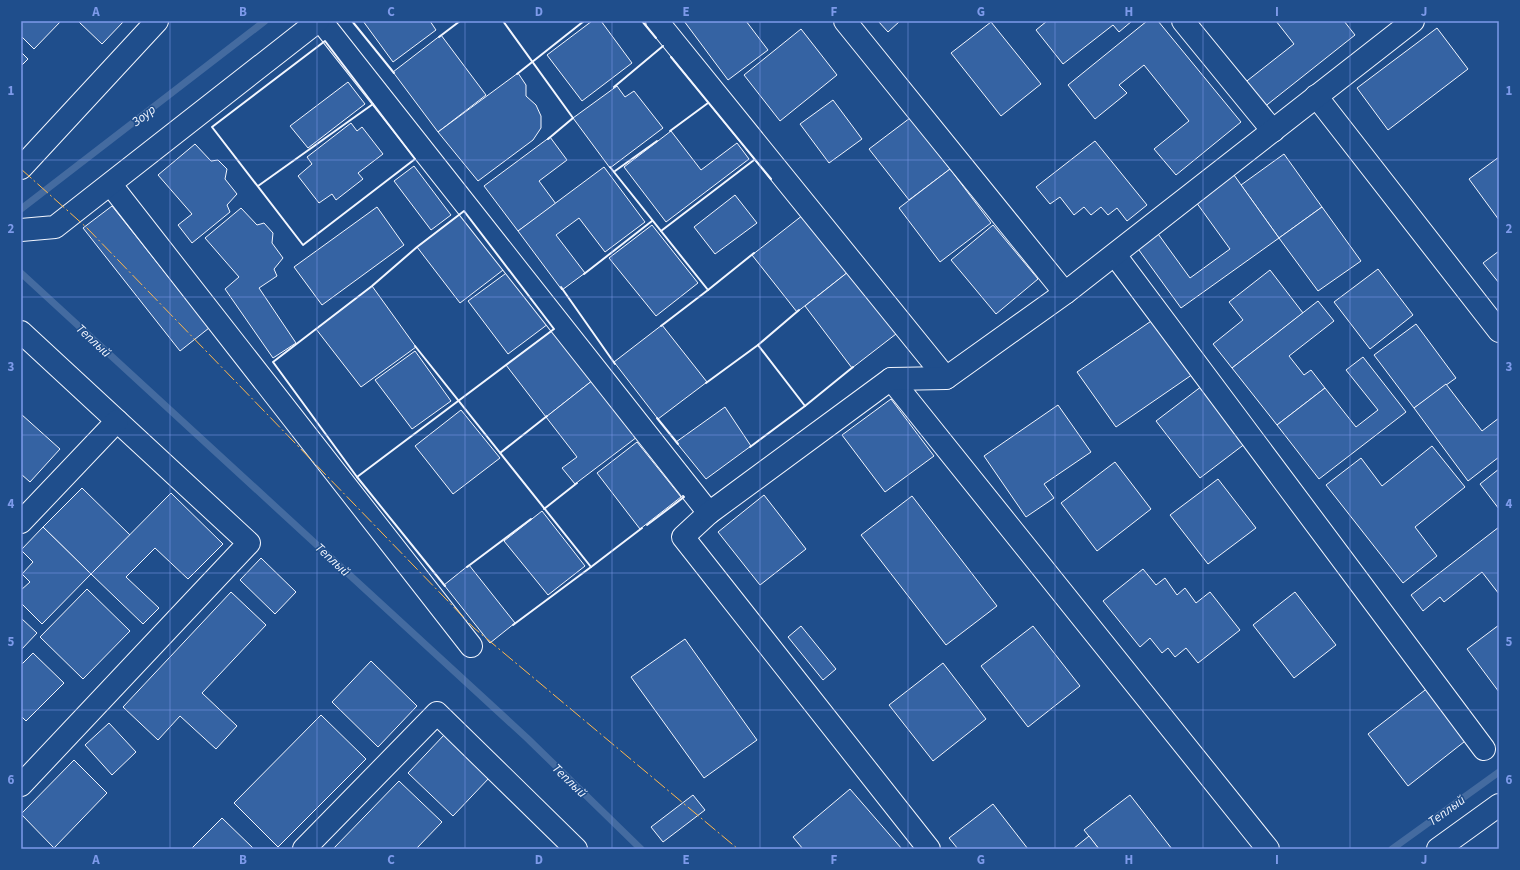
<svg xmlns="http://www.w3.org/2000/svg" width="1520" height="870" viewBox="0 0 1520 870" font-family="'Source Sans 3',sans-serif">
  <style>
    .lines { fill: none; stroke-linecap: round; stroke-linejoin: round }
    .stream { stroke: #446ba0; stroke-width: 7 }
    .building { fill: #3563a3; stroke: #f2f6ff }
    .street-casing { stroke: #f2f6ff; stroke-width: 24 }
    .street { stroke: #1f4e8c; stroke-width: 22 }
    .wall { stroke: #f2f6ff; stroke-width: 2 }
    .power { stroke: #ffb74d; stroke-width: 1; stroke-dasharray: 14 3 2 3; stroke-linecap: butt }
    .grid { fill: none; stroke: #7d9aea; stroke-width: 1; stroke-opacity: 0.55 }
    .labels { text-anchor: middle; stroke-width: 3; stroke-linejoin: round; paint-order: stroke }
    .water-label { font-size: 13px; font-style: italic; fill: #f2f6ff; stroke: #1f4e8c }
    .neatline { fill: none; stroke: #7d9aea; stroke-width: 1.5 }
    .grid-label { font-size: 13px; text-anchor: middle; font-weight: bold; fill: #7d9aea }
  </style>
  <rect width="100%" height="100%" fill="#1f4e8c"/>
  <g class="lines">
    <g class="stream">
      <path d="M21,209L265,21"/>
      <path d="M21,273L527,738L641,849"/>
      <path d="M1392,849L1499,772"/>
    </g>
  </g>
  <g class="building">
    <path d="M21,21H61L34,49L21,36Z"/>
    <path d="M81,21H124L102,44L79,22Z"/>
    <path d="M363,21H430L436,30L393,62Z"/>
    <path d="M592,21H601L632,63L582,101L547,55Z"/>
    <path d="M684,21H746L768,50L728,80Z"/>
    <path d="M878,21H900L888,32Z"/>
    <path d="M1047,21H1132L1119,32L1113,25L1063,64L1036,30Z"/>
    <path d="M1147,21H1158L1241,122L1176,175L1154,149L1189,121L1144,65L1119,85L1127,93L1095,119L1068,85Z"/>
    <path d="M1276,21H1344L1355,35L1263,108L1243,84L1294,44Z"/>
    <path d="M991,22L1041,84L1001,116L951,53Z"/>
    <path d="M1437,28L1468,69L1388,130L1357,88Z"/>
    <path d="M801,29L837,75L780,121L744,75Z"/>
    <path d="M441,35L486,95L438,132L393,72Z"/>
    <path d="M21,52L28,59L21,66Z"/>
    <path d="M518,73L526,85V96L536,105L541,116V128L533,140L478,181L438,132Z"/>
    <path d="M348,82L365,104L308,148L290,126Z"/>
    <path d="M617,86L625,97L634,91L663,128L610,168L573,118Z"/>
    <path d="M833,100L862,139L829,163L800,124Z"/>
    <path d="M910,118L950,169L909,200L869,149Z"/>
    <path d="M351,123L357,131L362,127L383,154L358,173L363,179L336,200L332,194L319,203L298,176L312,164L307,157Z"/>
    <path d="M671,131L701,170L737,143L749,159L666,222L624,167Z"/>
    <path d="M550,137L567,160L539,181L556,204L518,231L484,186Z"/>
    <path d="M1095,141L1147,205L1127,221L1117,208L1108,215L1101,207L1091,215L1084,207L1074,215L1060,197L1050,204L1036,187Z"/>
    <path d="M195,144L211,161L218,160L227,169L225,179L237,194L227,205L230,212L192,243L178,225L192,214L158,175Z"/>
    <path d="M1284,154L1322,207L1279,238L1241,185Z"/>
    <path d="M1499,157V220L1469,179Z"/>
    <path d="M414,166L451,215L431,230L394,181Z"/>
    <path d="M604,167L645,222L605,252L579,218L556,235L585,273L562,290L518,231Z"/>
    <path d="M950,169L991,223L940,262L899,208Z"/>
    <path d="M1234,175L1279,238L1181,308L1136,246L1156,231L1190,278L1230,249L1196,202Z"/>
    <path d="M735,195L757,223L715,254L694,227Z"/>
    <path d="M112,206L209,328L180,351L83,228Z"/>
    <path d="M377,207L404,245L322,305L294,267Z"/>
    <path d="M1322,207L1361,261L1318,291L1279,238Z"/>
    <path d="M241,208L257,225L264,223L273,233L272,243L283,258L274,269L277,276L259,288L296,343L273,358L225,289L239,277L205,238Z"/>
    <path d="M464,211L507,267L460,303L417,247Z"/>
    <path d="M803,215L848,272L797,312L752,255Z"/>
    <path d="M652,225L698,283L656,316L609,258Z"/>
    <path d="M993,225L1038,279L996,314L951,260Z"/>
    <path d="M1499,251V283L1483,263Z"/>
    <path d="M1378,269L1413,315L1370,349L1334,302Z"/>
    <path d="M1270,270L1303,313L1232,368L1213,344L1243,320L1229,302Z"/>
    <path d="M509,271L548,324L508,354L468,301Z"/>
    <path d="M848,272L896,334L852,368L805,306Z"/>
    <path d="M372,286L416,347L361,387L316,329Z"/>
    <path d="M1318,301L1334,321L1289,356L1304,375L1311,370L1325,388L1277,425L1232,368Z"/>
    <path d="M1157,317L1196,372L1116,427L1077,372Z"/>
    <path d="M1416,324L1456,378L1414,408L1374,355Z"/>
    <path d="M662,325L707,382L658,419L614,362Z"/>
    <path d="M554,329L593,380L546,417L506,365Z"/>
    <path d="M415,351L451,401L412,429L375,380Z"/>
    <path d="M1363,357L1406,412L1319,479L1277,425L1325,388L1356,427L1378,410L1346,370Z"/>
    <path d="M593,380L637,437L575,484L562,468L577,457L546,417Z"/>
    <path d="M1446,384L1482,431L1499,418V457L1468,481L1414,408Z"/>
    <path d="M1202,386L1246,443L1200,478L1156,421Z"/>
    <path d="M891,399L934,456L885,492L842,435Z"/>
    <path d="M1058,405L1091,452L1044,484L1054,498L1026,517L984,456Z"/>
    <path d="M725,407L751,446L706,479L676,442Z"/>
    <path d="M461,410L500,458L453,494L415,446Z"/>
    <path d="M21,414L60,449L30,482L21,474Z"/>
    <path d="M637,442L681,497L640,529L597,473Z"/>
    <path d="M1432,446L1465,487L1415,527L1437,556L1403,583L1326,485L1361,458L1382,486Z"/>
    <path d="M1115,462L1151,509L1097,551L1061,503Z"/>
    <path d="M1499,469V509L1480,484Z"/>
    <path d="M1218,479L1256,528L1208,564L1170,515Z"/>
    <path d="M82,488L130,535L91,574L43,527Z"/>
    <path d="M171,493L223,544L188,579L155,548L126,577L159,608L143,624L91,574Z"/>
    <path d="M764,495L806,549L760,585L718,532Z"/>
    <path d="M912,496L997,606L946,645L861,535Z"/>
    <path d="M542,511L585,566L548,595L504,541Z"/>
    <path d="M43,527L91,574L42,624L21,603V590L30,582L22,574L33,562L21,550Z"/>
    <path d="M1499,527V594L1482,572L1444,602L1440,597L1423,611L1411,595Z"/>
    <path d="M261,558L296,592L275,614L240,580Z"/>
    <path d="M469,565L515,623L490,643L444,585Z"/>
    <path d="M1143,569L1156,585L1165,578L1177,595L1185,588L1196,603L1210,592L1240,630L1198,663L1186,648L1175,657L1168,648L1162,653L1150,638L1140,647L1103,601Z"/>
    <path d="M87,589L130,631L83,679L40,637Z"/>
    <path d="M231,592L266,625L202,693L237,726L216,749L180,716L158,740L123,707Z"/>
    <path d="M1295,592L1336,645L1294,678L1253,625Z"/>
    <path d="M21,618L37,633L21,650Z"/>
    <path d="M1499,625V692L1467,649Z"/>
    <path d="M801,626L836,669L823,680L788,637Z"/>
    <path d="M1033,626L1080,686L1028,727L981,666Z"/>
    <path d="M685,639L757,740L704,778L631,677Z"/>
    <path d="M33,653L64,683L26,721L21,716V665Z"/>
    <path d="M371,661L417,706L378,747L332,702Z"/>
    <path d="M943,663L986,719L933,761L889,705Z"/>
    <path d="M1429,687L1469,738L1408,786L1368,734Z"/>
    <path d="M321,715L366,759L278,847L234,803Z"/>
    <path d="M109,723L136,752L112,775L85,745Z"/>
    <path d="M445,734L490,777L453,816L408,773Z"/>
    <path d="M74,760L107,793L54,848L21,814Z"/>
    <path d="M399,781L442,822L416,849H333Z"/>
    <path d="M850,789L902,849H803L793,837Z"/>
    <path d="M693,795L705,810L663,842L651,827Z"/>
    <path d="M1130,795L1172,849H1099L1084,830Z"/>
    <path d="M993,804L1028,849H958L949,838Z"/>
    <path d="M222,818L254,849H191Z"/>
    <path d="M1089,836L1099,849H1073Z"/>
  </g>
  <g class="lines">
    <g class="street-casing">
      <g id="street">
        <path d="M321,21L709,513L683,537L929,849"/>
        <path d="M657,21L946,378"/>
        <path d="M845,21L1065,293"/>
        <path d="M1183,21L1273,131"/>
        <path d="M1316,96L1499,331"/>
        <path d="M21,168L157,21"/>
        <path d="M111,185L471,646"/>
        <path d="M21,230L55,227L318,21"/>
        <path d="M1115,255L1484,749"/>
        <path d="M21,332L249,543L21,785"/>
        <path d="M891,379L1268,849"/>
        <path d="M709,513L891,379L946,378L1065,293L1413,21"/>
        <path d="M21,522L117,421"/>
        <path d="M304,849L437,713L576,849"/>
        <path d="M1438,849L1499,805"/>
      </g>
    </g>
    <use href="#street" class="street"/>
    <g class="wall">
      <path d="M352,21L394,73"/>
      <path d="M503,21L573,118L548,139"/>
      <path d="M642,21L656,38"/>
      <path d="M439,37L460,21"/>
      <path d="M325,41L415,159L303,245L212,127Z"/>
      <path d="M671,57L771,179"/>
      <path d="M517,74L584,21"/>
      <path d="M614,87L663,46"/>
      <path d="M670,131L708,103"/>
      <path d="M610,167L708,290L661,326"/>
      <path d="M615,171L657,141"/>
      <path d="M258,186L373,104"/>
      <path d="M464,211L554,329L357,477L273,362L372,286L417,247Z"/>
      <path d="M661,231L754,160"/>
      <path d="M584,274L652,221"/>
      <path d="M561,287L615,364"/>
      <path d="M708,290L754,253"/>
      <path d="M758,345L805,406"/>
      <path d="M415,346L591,567L642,528"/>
      <path d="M706,383L758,345L799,310"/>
      <path d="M657,418L678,444"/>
      <path d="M750,447L805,406L853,367"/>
      <path d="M500,453L547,416"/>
      <path d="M357,477L445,586"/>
      <path d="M544,509L577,483"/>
      <path d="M647,525L684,497L683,496"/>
      <path d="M467,567L531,519"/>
      <path d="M513,625L591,567"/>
    </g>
    <path class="power" d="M21,169L87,228L474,628L738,849"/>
  </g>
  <path class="grid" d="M170,21V849M317,21V849M465,21V849M612,21V849M760,21V849M908,21V849M1055,21V849M1203,21V849M1350,21V849M21,160H1499M21,297H1499M21,435H1499M21,573H1499M21,710H1499"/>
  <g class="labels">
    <g class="water-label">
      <text transform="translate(143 115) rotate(-38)" y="5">Зоур</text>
      <text transform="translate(94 340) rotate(43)" y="5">Теплый</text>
      <text transform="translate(333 559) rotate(43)" y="5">Теплый</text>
      <text transform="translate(570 780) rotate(44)" y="5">Теплый</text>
      <text transform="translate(1446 810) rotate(-36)" y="5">Теплый</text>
    </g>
  </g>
  <rect width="1520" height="870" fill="none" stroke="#1f4e8c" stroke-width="44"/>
  <rect x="22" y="22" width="1476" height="826" class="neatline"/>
  <g class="grid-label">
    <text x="96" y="16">A</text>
    <text x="243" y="16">B</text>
    <text x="391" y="16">C</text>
    <text x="539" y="16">D</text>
    <text x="686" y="16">E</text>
    <text x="834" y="16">F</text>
    <text x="981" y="16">G</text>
    <text x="1129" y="16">H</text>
    <text x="1277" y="16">I</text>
    <text x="1424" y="16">J</text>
    <text x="11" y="95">1</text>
    <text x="1509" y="95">1</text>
    <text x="11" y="233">2</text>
    <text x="1509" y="233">2</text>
    <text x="11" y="371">3</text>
    <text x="1509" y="371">3</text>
    <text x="11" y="508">4</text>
    <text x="1509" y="508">4</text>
    <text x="11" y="646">5</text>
    <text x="1509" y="646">5</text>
    <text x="11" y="784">6</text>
    <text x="1509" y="784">6</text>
    <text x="96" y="864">A</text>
    <text x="243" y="864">B</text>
    <text x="391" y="864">C</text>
    <text x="539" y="864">D</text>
    <text x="686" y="864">E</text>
    <text x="834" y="864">F</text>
    <text x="981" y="864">G</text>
    <text x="1129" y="864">H</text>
    <text x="1277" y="864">I</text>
    <text x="1424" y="864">J</text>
  </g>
</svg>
